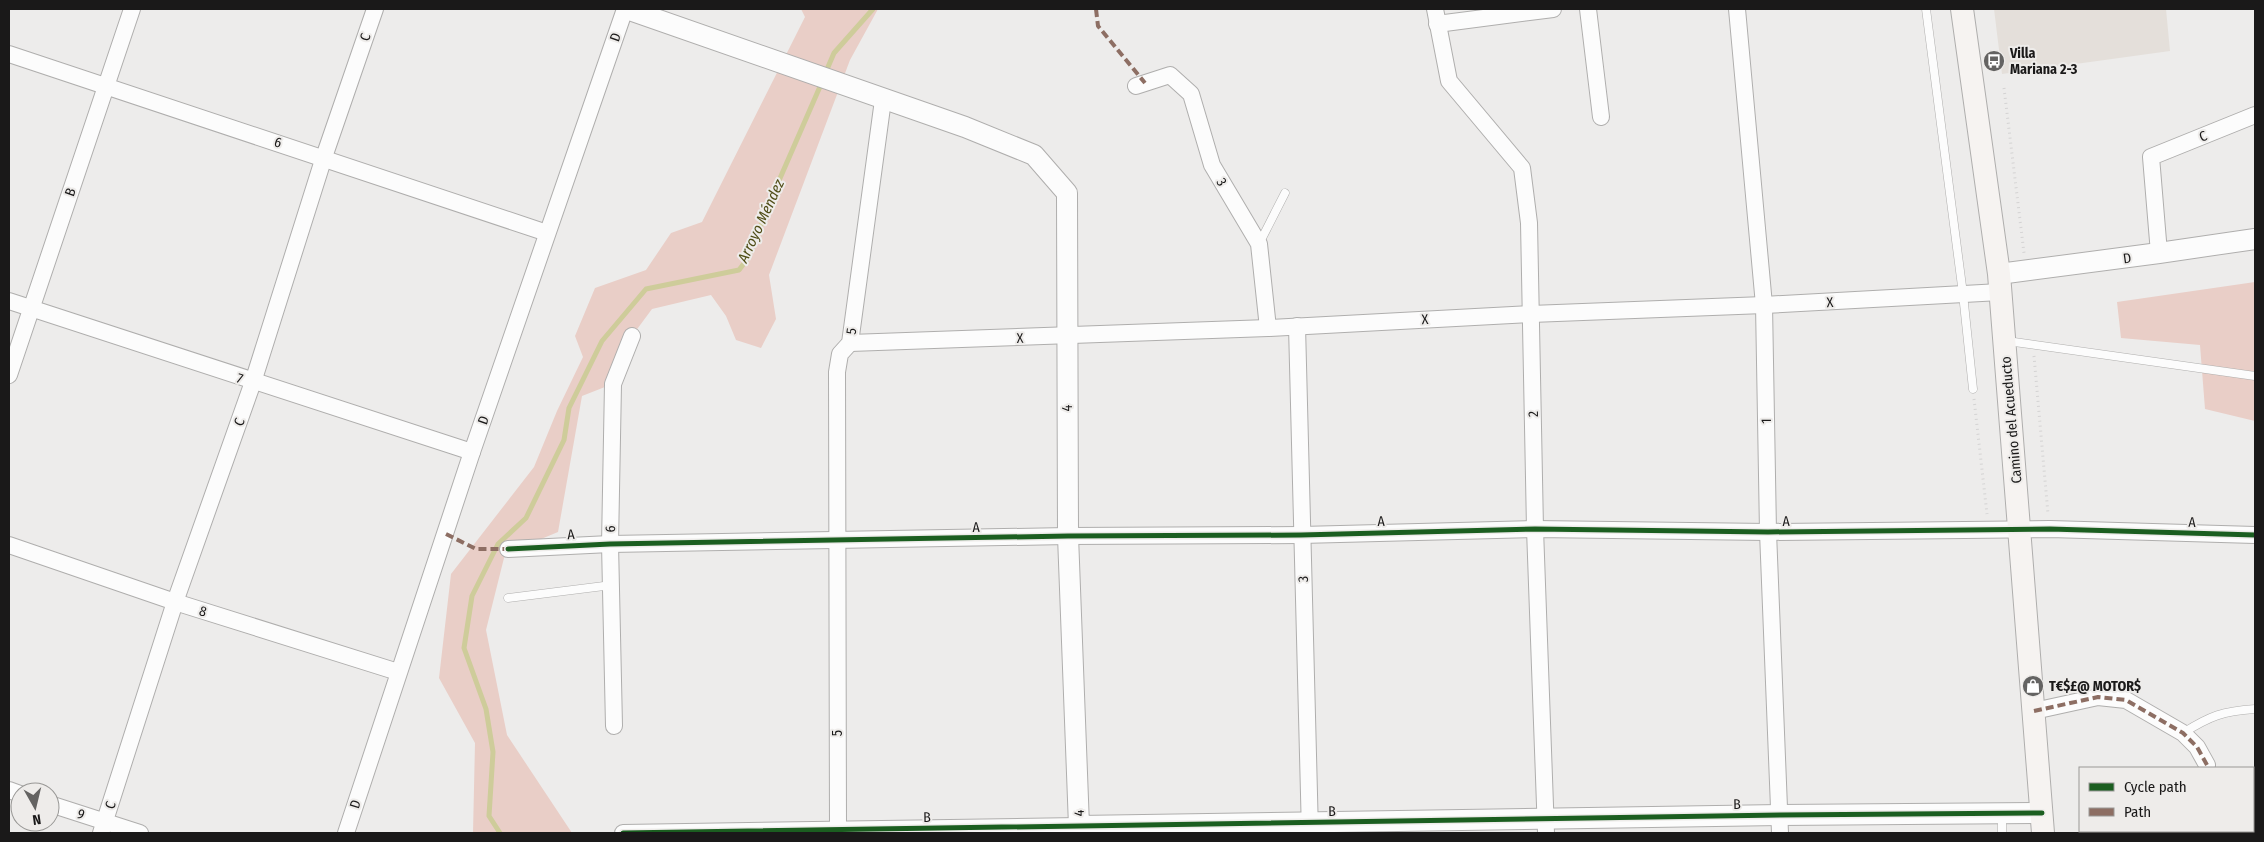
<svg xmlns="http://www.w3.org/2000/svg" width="2264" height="842" viewBox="0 0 2264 842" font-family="'Fira Sans Condensed',sans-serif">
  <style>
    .built { fill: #e4dfda }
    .green { fill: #e9cec7 }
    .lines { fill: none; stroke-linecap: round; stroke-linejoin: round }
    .stream { stroke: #cecc9a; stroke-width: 5 }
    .service-casing { stroke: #afaead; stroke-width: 9 }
    .minor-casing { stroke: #afaead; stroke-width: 18 }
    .tertiary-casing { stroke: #afaead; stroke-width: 22 }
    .secondary-casing { stroke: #afaead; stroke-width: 24 }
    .path { stroke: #d4d3d3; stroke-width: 3; stroke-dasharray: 1 4; stroke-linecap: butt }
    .service { stroke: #fcfcfc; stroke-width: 8 }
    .minor { stroke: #fcfcfc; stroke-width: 16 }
    .tertiary { stroke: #fcfcfc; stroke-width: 20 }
    .secondary { stroke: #f6f3f1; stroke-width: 22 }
    .quiet { stroke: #8d6e63; stroke-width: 4; stroke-dasharray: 8 4; stroke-linecap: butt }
    .cycleway-casing { stroke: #eeecea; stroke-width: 8 }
    .cycleway { stroke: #1b5e20; stroke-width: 5 }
    .labels { text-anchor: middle; stroke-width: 4; stroke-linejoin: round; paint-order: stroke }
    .street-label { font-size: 14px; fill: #1a1919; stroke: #eeecea }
    .poi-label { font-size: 14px; font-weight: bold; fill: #1a1919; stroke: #eeecea; text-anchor: start }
    .water-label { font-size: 15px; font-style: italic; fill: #504e18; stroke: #eeecea }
  </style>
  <rect width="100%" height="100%" fill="#edeceb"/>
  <path class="built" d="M1994,9H2166L2170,51L2002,74Z"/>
  <g class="green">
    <path d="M801,9H878L850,60L769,275L776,319L761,348L736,340L726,316L711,295L652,309L632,336L610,385L582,396L558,532L505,554L486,630L507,735L572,833H473L475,743L439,678L451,574L534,467L557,411L583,357L575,336L595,288L646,270L671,233L702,222L805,17Z"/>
    <path d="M2255,282V421L2205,409L2200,345L2121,338L2117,302Z"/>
  </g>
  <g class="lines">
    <g class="stream">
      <path d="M825,74L834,53L873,9"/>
      <path d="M500,833L489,816L493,752L486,709L464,648L472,596L498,544L526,518L564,440L569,408L602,341L646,289L739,270L748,258L774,192L822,82"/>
    </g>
    <g class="service-casing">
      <g id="service">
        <path d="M1926,9L1963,294L1973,389"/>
        <path d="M1259,244L1285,193"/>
        <path d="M2007,341L2255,376"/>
        <path d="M508,598L612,585"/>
        <path d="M2183,733C2210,716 2223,711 2255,709"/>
        <path d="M2002,815V833"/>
        <path d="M2253,830H2255"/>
      </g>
    </g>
    <g class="minor-casing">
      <g id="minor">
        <path d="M1435,9L1449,81L1522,168L1529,223L1535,529L1546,833"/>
        <path d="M1588,9L1601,117"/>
        <path d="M1737,9L1764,305L1768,532L1780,833"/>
        <path d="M1437,24L1553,9"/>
        <path d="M9,54L547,233"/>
        <path d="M1136,86L1170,75L1191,94L1212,165L1259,244L1268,328"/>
        <path d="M2159,253L2151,157L2255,115"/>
        <path d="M9,301L472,452"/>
        <path d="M1297,326L1310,833"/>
        <path d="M850,343L1268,328L1531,314L1764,305L2000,292"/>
        <path d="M9,375L132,9"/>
        <path d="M9,545L175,602L398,672"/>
        <path d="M508,549L610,544L1068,536L1301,535L1535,529L1768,532L2050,529L2255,535"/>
        <path d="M2034,711L2098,697L2126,700L2183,733L2197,747L2207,765"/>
        <path d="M614,726L610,544L613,384L632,336"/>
        <path d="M9,790L20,794"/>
        <path d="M50,804L140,833"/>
        <path d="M101,833L175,602L253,382L324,157L375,9"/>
        <path d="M346,833L472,452L625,9"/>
        <path d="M623,833L1079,826V833"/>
        <path d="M838,833L837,372L840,354L850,343L883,100"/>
      </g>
    </g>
    <g class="tertiary-casing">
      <g id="tertiary">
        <path d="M627,9L965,127L1034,155L1067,193L1068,536L1079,826L1780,815L2042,813"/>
        <path d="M1999,274L2159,253L2255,239"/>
      </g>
    </g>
    <g class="secondary-casing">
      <path id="secondary" d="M1962,9L1999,274L2043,833"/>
    </g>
    <g class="path">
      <path d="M2004,88L2024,253"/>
      <path d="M2034,356L2048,514"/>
      <path d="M1974,399L1987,514"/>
    </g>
    <use href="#service" class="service"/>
    <use href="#minor" class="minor"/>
    <use href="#tertiary" class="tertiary"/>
    <use href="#secondary" class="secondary"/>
    <g class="quiet">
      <path d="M1096,9L1098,26L1145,83"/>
      <path d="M446,534L476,549H508"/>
      <path d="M2034,711L2098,697L2126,700L2183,733L2197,747L2207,765"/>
    </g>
    <g class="cycleway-casing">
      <g id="cycleway">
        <path d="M508,549L610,544L1068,536L1301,535L1535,529L1768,532L2050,529L2255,535"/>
        <path d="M623,833L1780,815L2042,813"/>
      </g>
    </g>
    <use href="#cycleway" class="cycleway"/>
  </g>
  <defs>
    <g id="bus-disc" transform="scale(1.125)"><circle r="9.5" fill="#646362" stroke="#eeecea"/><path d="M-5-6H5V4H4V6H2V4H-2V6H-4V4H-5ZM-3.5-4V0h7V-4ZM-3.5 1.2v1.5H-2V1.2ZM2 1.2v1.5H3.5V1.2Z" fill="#fff"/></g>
    <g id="shop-disc" transform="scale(1.125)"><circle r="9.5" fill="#646362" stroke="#eeecea"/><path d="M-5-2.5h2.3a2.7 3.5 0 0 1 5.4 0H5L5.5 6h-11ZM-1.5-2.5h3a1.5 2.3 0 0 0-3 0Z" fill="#fff"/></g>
  </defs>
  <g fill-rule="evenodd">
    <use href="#bus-disc" x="1994" y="61"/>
    <use href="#shop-disc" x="2033" y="686"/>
  </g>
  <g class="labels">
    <g class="street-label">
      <text transform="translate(365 37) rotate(-71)" y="5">C</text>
      <text transform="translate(615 37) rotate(-71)" y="5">D</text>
      <text transform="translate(2203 136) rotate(-22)" y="5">C</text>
      <text transform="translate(278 142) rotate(18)" y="5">6</text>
      <text transform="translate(1222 182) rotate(59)" y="5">3</text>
      <text transform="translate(70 192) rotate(-71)" y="5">B</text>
      <text transform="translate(2127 258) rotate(-8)" y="5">D</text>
      <text transform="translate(1830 302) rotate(-3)" y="5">X</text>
      <text transform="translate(1425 319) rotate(-3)" y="5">X</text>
      <text transform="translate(851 331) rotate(-82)" y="5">5</text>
      <text transform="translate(1020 338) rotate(-2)" y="5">X</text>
      <text transform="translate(240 378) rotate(18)" y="5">7</text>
      <text transform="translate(1067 408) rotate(-90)" y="5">4</text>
      <text transform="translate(1533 414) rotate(-91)" y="5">2</text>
      <text transform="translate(483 420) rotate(-71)" y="5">D</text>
      <text transform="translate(2011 420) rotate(-95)" y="5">Camino del Acueducto</text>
      <text transform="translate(1766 421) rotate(-91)" y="5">1</text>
      <text transform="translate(239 422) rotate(-70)" y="5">C</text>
      <text transform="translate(1381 521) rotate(-1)" y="5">A</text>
      <text transform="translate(1786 521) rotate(-1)" y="5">A</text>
      <text transform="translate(2192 522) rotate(2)" y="5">A</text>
      <text transform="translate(976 527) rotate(-1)" y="5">A</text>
      <text transform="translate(610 529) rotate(-89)" y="5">6</text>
      <text transform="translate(571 534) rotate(-3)" y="5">A</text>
      <text transform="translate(1303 579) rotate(-92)" y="5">3</text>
      <text transform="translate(203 611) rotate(17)" y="5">8</text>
      <text transform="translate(837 733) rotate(-90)" y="5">5</text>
      <text transform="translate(355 804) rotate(-72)" y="5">D</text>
      <text transform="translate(1737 804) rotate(-1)" y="5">B</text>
      <text transform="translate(110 805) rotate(-72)" y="5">C</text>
      <text transform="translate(1332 811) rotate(-1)" y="5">B</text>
      <text transform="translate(1079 813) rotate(-92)" y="5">4</text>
      <text transform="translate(81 814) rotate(19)" y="5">9</text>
      <text transform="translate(927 817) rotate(-1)" y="5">B</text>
    </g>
    <g class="poi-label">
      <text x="2010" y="58">Villa<tspan x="2010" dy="16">Mariana 2-3</tspan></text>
      <text x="2049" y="691">T€$£@ MOTOR$</text>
    </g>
    <g class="water-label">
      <text transform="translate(761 221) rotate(-65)" y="5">Arroyo Méndez</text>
    </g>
  </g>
  <rect width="2264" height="842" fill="none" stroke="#1a1919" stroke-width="20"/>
  <rect x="2079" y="767" width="175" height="65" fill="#eeecea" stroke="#999896"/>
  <rect x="2089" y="783" width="25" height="8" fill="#1b5e20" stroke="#999896"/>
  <text x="2124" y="792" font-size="15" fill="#1a1919">Cycle path</text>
  <rect x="2089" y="808" width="25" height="8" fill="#8d6e63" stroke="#999896"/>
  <text x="2124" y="817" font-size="15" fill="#1a1919">Path</text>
  <g transform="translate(35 807) rotate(172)"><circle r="24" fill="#eeecea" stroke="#999896"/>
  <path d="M0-4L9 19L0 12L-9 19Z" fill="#646362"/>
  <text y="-8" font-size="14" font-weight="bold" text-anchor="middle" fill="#1a1919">N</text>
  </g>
</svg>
